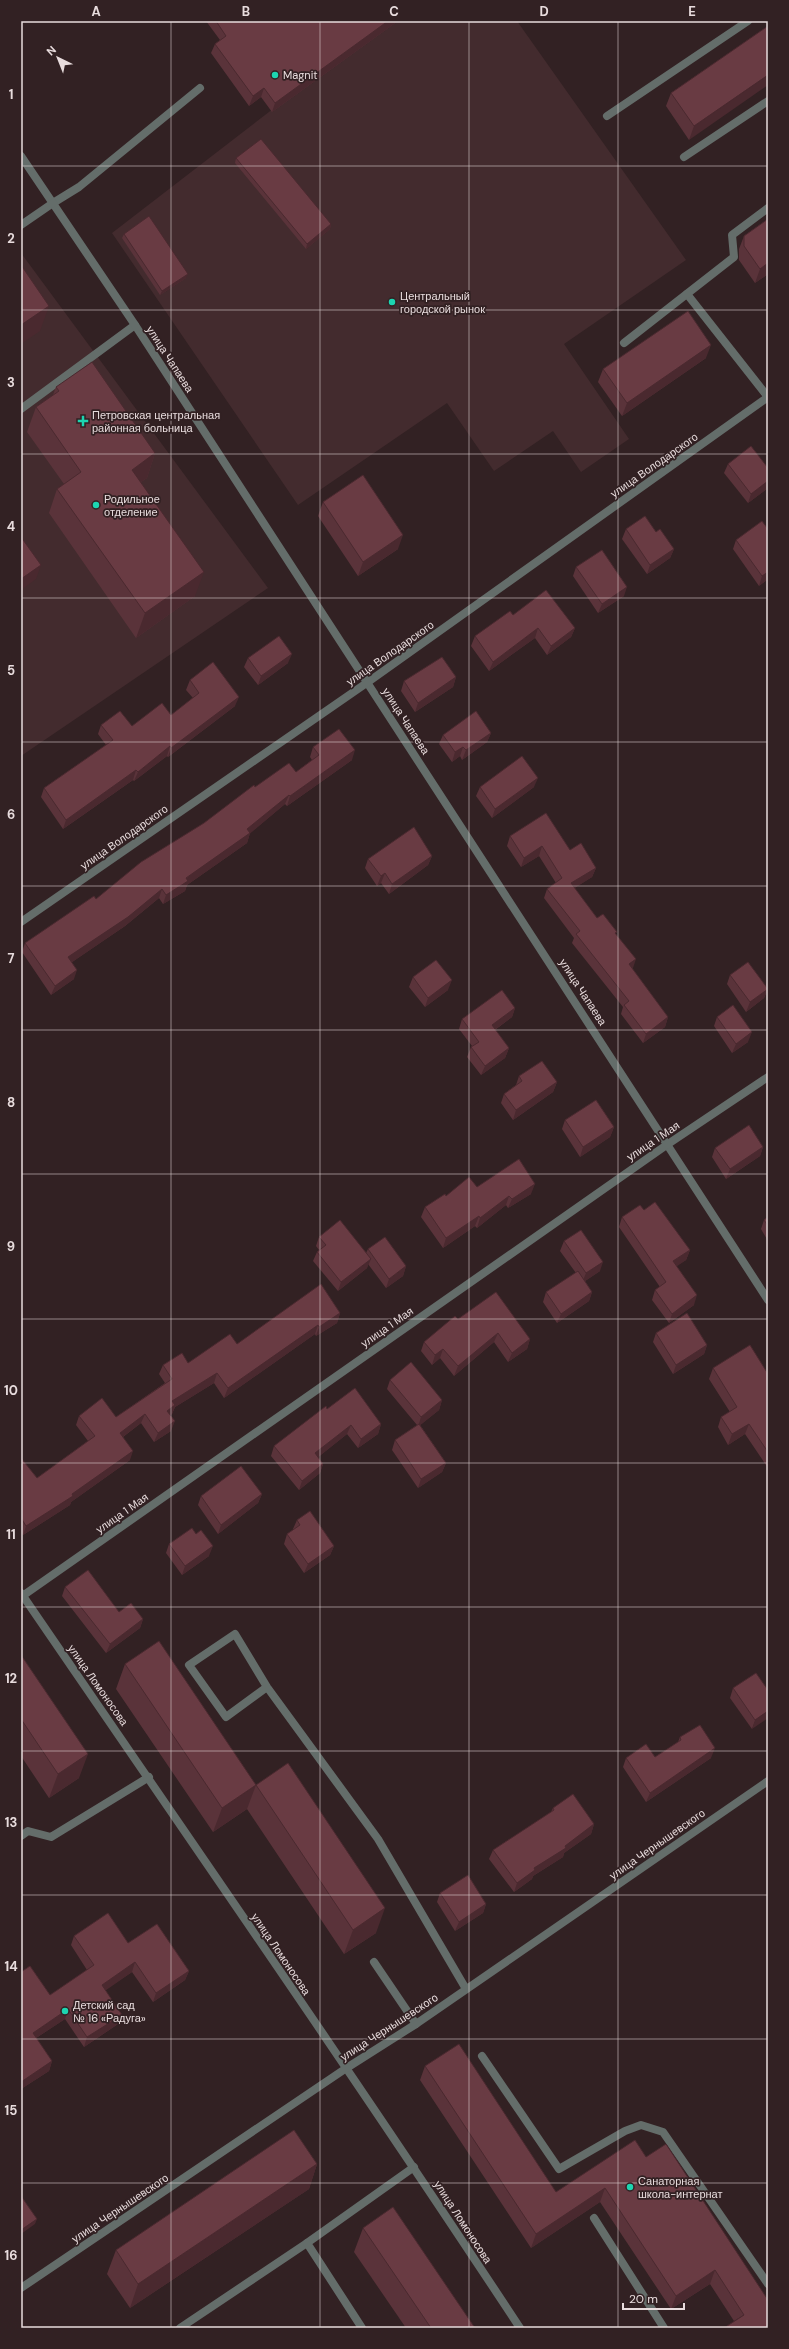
<svg xmlns="http://www.w3.org/2000/svg" width="789" height="2349" viewBox="0 0 789 2349" font-family="'DM Sans',sans-serif">
  <style>
    .built { fill: #432b2e }
    .lines { fill: none; stroke-linecap: round; stroke-linejoin: round }
    .lane { stroke: #646d6a; stroke-width: 8 }
    .street { stroke: #646d6a; stroke-width: 8 }
    .wall { fill: #5a333a }
    .shaded-wall { fill: #4a292f }
    .building { fill: #693b43; stroke: #4a292f }
    .grid { fill: none; stroke: #e8dcdd; stroke-width: 1; stroke-opacity: 0.55 }
    .poi-dot { fill: #1dd5b1; stroke: #322123; stroke-width: 1.5 }
    .labels { text-anchor: middle; stroke-width: 3.5; stroke-linejoin: round; paint-order: stroke }
    .poi-label { font-size: 11px; fill: #e8dcdd; stroke: #322123; text-anchor: start }
    .street-label { font-size: 11px; fill: #e8dcdd; stroke: #322123 }
    .neatline { fill: none; stroke: #e8dcdd; stroke-width: 1.5 }
    .grid-label { font-size: 13px; text-anchor: middle; font-weight: bold; fill: #e8dcdd }
  </style>
  <rect width="100%" height="100%" fill="#322123"/>
  <g class="built">
    <path d="M387,21H517L686,260L564,344L629,439L581,472L553,431L494,471L447,403L298,505L112,233Z"/>
    <path d="M21,253L268,588L21,756Z"/>
  </g>
  <g class="lines">
    <g class="lane">
      <path d="M607,116L748,21"/>
      <path d="M684,157L768,101"/>
      <path d="M53,203L79,187L200,88"/>
      <path d="M687,294L768,397"/>
      <path d="M624,343L734,257L732,235L768,208"/>
      <path d="M21,409L135,325"/>
      <path d="M267,1687L226,1717L189,1665L235,1634L267,1687L378,1839L466,1989"/>
      <path d="M21,1836L28,1831L51,1837L149,1777"/>
      <path d="M374,1962L416,2024"/>
      <path d="M482,2056L559,2169L625,2131L641,2125L663,2132L768,2284"/>
      <path d="M594,2218L664,2328"/>
      <path d="M180,2328L307,2243"/>
      <path d="M362,2328L307,2243L414,2167"/>
    </g>
    <g class="street">
      <path d="M21,156L135,325L768,1300"/>
      <path d="M21,225L53,203"/>
      <path d="M21,922L368,682L768,397"/>
      <path d="M21,1593C188,1837 357,2080 520,2328"/>
      <path d="M21,1597L668,1144L768,1077"/>
      <path d="M21,2288L345,2069L416,2024L768,1781"/>
    </g>
  </g>
  <g class="wall">
    <path d="M206,21H398L272,112L261,97L249,106L211,53L215,44L220,40Z"/>
    <path d="M768,26L689,140L666,106L671,93Z"/>
    <path d="M236,158L331,224L330,229L306,249L235,163Z"/>
    <path d="M768,219V274L755,283L739,260V249L744,236Z"/>
    <path d="M124,234L186,278L160,295L122,238Z"/>
    <path d="M706,358L622,416L598,382L603,369Z"/>
    <path d="M56,387L155,453L147,478L141,482L195,596L136,638L49,513L57,489L64,484L27,432L36,407L53,395Z"/>
    <path d="M728,464L768,468V488L748,503L724,473Z"/>
    <path d="M323,502L398,549L358,576L318,516Z"/>
    <path d="M626,529L656,532L674,549L670,558L647,574L622,539Z"/>
    <path d="M736,540L768,579L759,586L733,549Z"/>
    <path d="M576,567L624,596L598,613L573,576Z"/>
    <path d="M513,615L575,628L571,637L547,655L535,638L489,671L471,646L475,636Z"/>
    <path d="M248,658L288,663L258,685L244,667Z"/>
    <path d="M456,677L453,687L415,712L401,691L404,681Z"/>
    <path d="M190,680L235,706L168,757L167,756L134,781L133,780L63,829L41,797L44,788L106,745L98,734L101,725L132,726L171,715L193,698L186,690Z"/>
    <path d="M491,733L487,742L462,760L460,756L452,762L439,744L443,735Z"/>
    <path d="M313,747L352,760L287,806L285,804L250,833L247,843L187,885L185,891L163,904L159,898L125,926L72,962L74,979L51,995L22,952L25,943L96,899L255,787L296,772L312,760L310,757Z"/>
    <path d="M480,787H534L492,818L476,796Z"/>
    <path d="M510,836L570,850L596,868L592,877L574,888L597,918L616,934L632,969L668,1017L665,1027L643,1043L621,1014L623,1007L572,943L574,938L544,898L547,889L556,883L539,856L521,867L507,846Z"/>
    <path d="M432,856L428,865L389,894L381,883L377,886L365,868L368,859Z"/>
    <path d="M730,975L768,989L764,998L746,1012L727,984Z"/>
    <path d="M413,977L448,990L425,1007L409,987Z"/>
    <path d="M768,979V988L766,985Z"/>
    <path d="M515,1008L512,1017L495,1030L509,1048L505,1058L481,1075L467,1057L471,1047L472,1046L459,1029L462,1019Z"/>
    <path d="M717,1017L748,1042L732,1053L714,1026Z"/>
    <path d="M519,1076L557,1082L553,1092L513,1120L501,1103L504,1094L516,1085Z"/>
    <path d="M565,1120L614,1127L610,1137L580,1157L562,1129Z"/>
    <path d="M763,1147L760,1156L726,1179L712,1157L715,1148Z"/>
    <path d="M477,1187L531,1194L508,1208L506,1205L477,1228L475,1226L443,1248L421,1217L425,1207L446,1196Z"/>
    <path d="M644,1210L690,1250L686,1260L676,1266L694,1305L669,1323L652,1300L655,1290L660,1287L619,1227L622,1217Z"/>
    <path d="M768,1217V1241L761,1229L764,1220Z"/>
    <path d="M319,1237L366,1253L368,1249L406,1266L403,1276L386,1288L368,1264L367,1268L338,1291L313,1261L317,1252L319,1250L316,1246Z"/>
    <path d="M564,1241L600,1271L585,1281L592,1292L589,1301L557,1323L543,1302L546,1292L576,1273L560,1251Z"/>
    <path d="M340,1313L337,1323L316,1336L315,1334L224,1398L214,1383L175,1407L172,1414L170,1415L171,1431L154,1442L141,1423L123,1437L130,1460L71,1502L70,1505L23,1535L21,1532V1458L37,1478L88,1441L76,1425L79,1416L116,1417L165,1383L159,1374L163,1365L188,1363L237,1344Z"/>
    <path d="M458,1319L530,1339L527,1349L508,1362L494,1342L454,1376L440,1358L432,1365L421,1351L424,1342Z"/>
    <path d="M656,1333L707,1345L704,1354L673,1374L653,1342Z"/>
    <path d="M713,1368L768,1374V1468L745,1434L728,1445L718,1427L721,1417L730,1412L709,1379Z"/>
    <path d="M390,1380L442,1400L439,1410L420,1425L446,1463L442,1472L418,1488L392,1450L395,1440L417,1425L387,1389Z"/>
    <path d="M327,1409L381,1424L378,1434L358,1448L347,1434L318,1457L323,1464L320,1473L299,1490L271,1456L274,1446Z"/>
    <path d="M262,1494L258,1503L218,1534L198,1505L201,1496Z"/>
    <path d="M297,1520L334,1546L330,1555L304,1573L284,1544L287,1534L294,1530L293,1529Z"/>
    <path d="M196,1534L209,1556L182,1575L166,1553L169,1544Z"/>
    <path d="M65,1587L119,1612L143,1619L140,1628L106,1653L62,1596Z"/>
    <path d="M21,1655L79,1778L49,1798L21,1756Z"/>
    <path d="M125,1664L256,1785L376,1933L344,1954L247,1809L213,1832L116,1689Z"/>
    <path d="M733,1688L768,1690L752,1729L730,1698Z"/>
    <path d="M680,1737L711,1758L646,1802L623,1767L626,1758L655,1757L678,1742Z"/>
    <path d="M553,1808L594,1824L591,1834L564,1853L563,1857L533,1876L532,1879L514,1892L489,1859L493,1850L551,1812Z"/>
    <path d="M440,1893L486,1904L483,1913L455,1931L437,1902Z"/>
    <path d="M108,1913L128,1943L157,1924L189,1971L185,1980L153,2002L132,1972L105,1990L122,2015L118,2024L84,2047L65,2019L36,2038L52,2061L49,2071L21,2089V1972L30,1966L50,1995L87,1970L71,1945L74,1936Z"/>
    <path d="M425,2066L556,2192L646,2157L768,2300L734,2321L710,2284L671,2309L600,2202L531,2248L420,2080Z"/>
    <path d="M317,2164L309,2189L130,2308L107,2274L116,2250Z"/>
    <path d="M363,2228L475,2328H406L354,2252Z"/>
  </g>
  <g class="shaded-wall">
    <path d="M388,21H398L272,112L275,103Z"/>
    <path d="M768,75V85L689,140L694,126Z"/>
    <path d="M264,88L261,97L249,106L253,96Z"/>
    <path d="M331,224L330,229L306,249L307,244Z"/>
    <path d="M768,263V274L755,283L760,269Z"/>
    <path d="M188,274L186,278L160,295L162,291Z"/>
    <path d="M49,306L40,331L21,344V325Z"/>
    <path d="M711,345L706,358L622,416L627,403Z"/>
    <path d="M155,453L147,478L123,494L132,470Z"/>
    <path d="M768,481V488L748,503L751,494Z"/>
    <path d="M403,535L398,549L358,576L363,562Z"/>
    <path d="M674,549L670,558L647,574L650,565Z"/>
    <path d="M41,565L36,579L21,590V579Z"/>
    <path d="M204,572L195,596L136,638L145,613Z"/>
    <path d="M768,572V579L759,586L762,576Z"/>
    <path d="M627,587L624,596L598,613L602,604Z"/>
    <path d="M538,628L535,638L489,671L493,662Z"/>
    <path d="M575,628L571,637L547,655L551,646Z"/>
    <path d="M292,654L288,663L258,685L261,676Z"/>
    <path d="M456,677L453,687L415,712L418,703Z"/>
    <path d="M239,697L235,706L168,757L171,748Z"/>
    <path d="M491,733L487,742L462,760L466,750Z"/>
    <path d="M170,746L167,756L134,781L138,772Z"/>
    <path d="M463,747L460,756L452,762L455,752Z"/>
    <path d="M355,750L352,760L287,806L290,796Z"/>
    <path d="M136,770L133,780L63,829L66,820Z"/>
    <path d="M538,778L534,787L492,818L495,809Z"/>
    <path d="M289,795L285,804L246,837L250,833L247,843L187,885L185,891L163,904L166,895Z"/>
    <path d="M542,846L539,856L521,867L524,858Z"/>
    <path d="M432,856L428,865L389,894L392,884Z"/>
    <path d="M596,868L592,877L567,893L571,883Z"/>
    <path d="M385,873L381,883L377,886L381,876Z"/>
    <path d="M162,889L159,898L125,926L65,967L68,957Z"/>
    <path d="M636,959L633,968L626,974L629,964Z"/>
    <path d="M77,970L74,979L51,995L55,986Z"/>
    <path d="M452,980L448,990L425,1007L428,998Z"/>
    <path d="M768,989L764,998L746,1012L750,1002Z"/>
    <path d="M515,1008L512,1017L489,1034L492,1025Z"/>
    <path d="M668,1017L665,1027L643,1043L646,1034Z"/>
    <path d="M752,1032L748,1042L732,1053L736,1044Z"/>
    <path d="M509,1048L505,1058L481,1075L485,1066Z"/>
    <path d="M557,1082L553,1092L513,1120L516,1110Z"/>
    <path d="M614,1127L610,1137L580,1157L583,1147Z"/>
    <path d="M763,1147L760,1156L726,1179L730,1169Z"/>
    <path d="M535,1184L531,1194L508,1208L512,1199Z"/>
    <path d="M509,1196L506,1205L477,1228L480,1218Z"/>
    <path d="M479,1216L475,1226L443,1248L446,1238Z"/>
    <path d="M690,1250L686,1260L670,1271L673,1261Z"/>
    <path d="M371,1259L367,1268L338,1291L341,1282Z"/>
    <path d="M603,1262L600,1271L582,1283L586,1273Z"/>
    <path d="M406,1266L403,1276L386,1288L389,1279Z"/>
    <path d="M592,1292L589,1301L557,1323L561,1314Z"/>
    <path d="M697,1295L694,1305L669,1323L672,1314Z"/>
    <path d="M340,1313L337,1323L316,1336L319,1327Z"/>
    <path d="M318,1325L315,1334L224,1398L228,1388Z"/>
    <path d="M498,1333L494,1342L454,1376L458,1366Z"/>
    <path d="M530,1339L527,1349L508,1362L512,1353Z"/>
    <path d="M707,1345L704,1354L673,1374L676,1365Z"/>
    <path d="M443,1349L440,1358L432,1365L435,1355Z"/>
    <path d="M217,1373L214,1383L175,1407L172,1414L164,1420L167,1411L172,1401Z"/>
    <path d="M442,1400L439,1410L418,1427L421,1417Z"/>
    <path d="M145,1414L141,1423L116,1442L120,1433Z"/>
    <path d="M175,1421L171,1431L154,1442L158,1433Z"/>
    <path d="M381,1424L378,1434L358,1448L361,1439Z"/>
    <path d="M749,1424L745,1434L728,1445L732,1434Z"/>
    <path d="M351,1425L347,1434L311,1463L315,1453Z"/>
    <path d="M133,1451L130,1460L71,1502L70,1505L23,1535L26,1526Z"/>
    <path d="M446,1463L442,1472L418,1488L421,1479Z"/>
    <path d="M323,1464L320,1473L299,1490L302,1481Z"/>
    <path d="M262,1494L258,1503L218,1534L221,1525Z"/>
    <path d="M213,1546L209,1556L182,1575L185,1566Z"/>
    <path d="M334,1546L330,1555L304,1573L308,1564Z"/>
    <path d="M143,1619L140,1628L106,1653L110,1644Z"/>
    <path d="M768,1711V1718L752,1729L755,1720Z"/>
    <path d="M715,1748L711,1758L646,1802L650,1793Z"/>
    <path d="M88,1754L79,1778L49,1798L58,1774Z"/>
    <path d="M256,1785L247,1809L213,1832L222,1808Z"/>
    <path d="M594,1824L591,1834L564,1853L563,1857L533,1876L532,1879L514,1892L517,1883L534,1868Z"/>
    <path d="M486,1904L483,1913L455,1931L459,1922Z"/>
    <path d="M385,1908L376,1933L344,1954L353,1930Z"/>
    <path d="M135,1962L132,1972L99,1995L102,1985Z"/>
    <path d="M189,1971L185,1980L153,2002L156,1993Z"/>
    <path d="M68,2009L65,2019L30,2042L33,2033Z"/>
    <path d="M122,2015L118,2024L84,2047L87,2037Z"/>
    <path d="M52,2061L49,2071L21,2089V2082Z"/>
    <path d="M317,2164L309,2189L130,2308L138,2284Z"/>
    <path d="M605,2188L600,2202L531,2248L536,2234Z"/>
    <path d="M37,2219L35,2224L21,2234V2230Z"/>
    <path d="M715,2270L710,2284L671,2309L676,2296Z"/>
  </g>
  <g class="building">
    <path d="M216,21H388L275,103L264,88L253,96L215,44L226,36Z"/>
    <path d="M768,26V75L694,126L671,93Z"/>
    <path d="M261,139L331,224L307,244L236,158Z"/>
    <path d="M149,216L188,274L162,291L124,234Z"/>
    <path d="M768,219V263L760,269L744,246V236Z"/>
    <path d="M21,265L49,306L21,325Z"/>
    <path d="M688,311L711,345L627,403L603,369Z"/>
    <path d="M92,362L155,453L132,470L204,572L145,613L57,489L81,472L36,407L59,391L56,387Z"/>
    <path d="M751,446L768,468V481L751,494L728,464Z"/>
    <path d="M363,475L403,535L363,562L323,502Z"/>
    <path d="M645,516L656,532L660,529L674,549L650,565L626,529Z"/>
    <path d="M762,521L768,529V572L762,576L736,540Z"/>
    <path d="M21,537L41,565L21,579Z"/>
    <path d="M602,550L627,587L602,604L576,567Z"/>
    <path d="M546,590L575,628L551,646L538,628L493,662L475,636L510,611L513,615Z"/>
    <path d="M279,636L292,654L261,676L248,658Z"/>
    <path d="M442,657L456,677L418,703L404,681Z"/>
    <path d="M213,662L239,697L171,748L170,746L138,772L136,770L66,820L44,788L113,740L101,725L120,711L132,726L162,703L171,715L199,693L190,680Z"/>
    <path d="M476,711L491,733L466,750L463,747L455,752L443,735Z"/>
    <path d="M339,729L355,750L290,796L289,795L247,829L250,833L186,878L188,881L166,895L162,889L128,917L68,957L77,970L55,986L25,943L94,896L96,899L141,862L204,823L254,785L255,787L289,763L296,772L319,755L313,747Z"/>
    <path d="M522,756L538,778L495,809L480,787Z"/>
    <path d="M546,813L570,850L581,843L596,868L571,883L597,918L603,914L617,932L615,933L636,959L629,964L668,1017L646,1034L624,1005L629,1001L576,934L580,931L547,889L562,878L542,846L524,858L510,836Z"/>
    <path d="M414,827L432,856L392,884L385,873L381,876L368,859Z"/>
    <path d="M436,960L452,980L428,998L413,977Z"/>
    <path d="M748,962L768,989L750,1002L730,975Z"/>
    <path d="M502,990L515,1008L492,1025L509,1048L485,1066L471,1047L479,1042L462,1019Z"/>
    <path d="M733,1005L752,1032L736,1044L717,1017Z"/>
    <path d="M542,1061L557,1082L516,1110L504,1094L522,1081L519,1076Z"/>
    <path d="M596,1100L614,1127L583,1147L565,1120Z"/>
    <path d="M749,1125L763,1147L730,1169L715,1148Z"/>
    <path d="M519,1159L535,1184L512,1199L509,1196L480,1218L479,1216L446,1238L425,1207L445,1194L446,1196L469,1177L477,1187Z"/>
    <path d="M655,1202L690,1250L673,1261L697,1295L672,1314L655,1290L666,1282L622,1217L640,1205L644,1210Z"/>
    <path d="M768,1217V1226L764,1220Z"/>
    <path d="M340,1220L371,1259L341,1282L317,1252L326,1245L319,1237Z"/>
    <path d="M581,1230L603,1262L586,1273L564,1241Z"/>
    <path d="M385,1237L406,1266L389,1279L368,1249Z"/>
    <path d="M578,1271L592,1292L561,1314L546,1292Z"/>
    <path d="M321,1284L340,1313L319,1327L318,1325L228,1388L217,1373L172,1401L175,1405L167,1411L175,1421L158,1433L145,1414L120,1433L133,1451L72,1494L73,1496L26,1526L21,1518V1458L37,1478L95,1436L79,1416L102,1398L116,1417L172,1379L163,1365L182,1353L188,1363L230,1334L237,1344Z"/>
    <path d="M496,1292L530,1339L512,1353L498,1333L458,1366L443,1349L435,1355L424,1342L455,1316L458,1319Z"/>
    <path d="M687,1313L707,1345L676,1365L656,1333Z"/>
    <path d="M750,1345L768,1374V1452L749,1424L732,1434L721,1417L737,1407L713,1368Z"/>
    <path d="M411,1362L442,1400L421,1417L390,1380Z"/>
    <path d="M355,1388L381,1424L361,1439L351,1425L315,1453L323,1464L302,1481L274,1446L326,1406L327,1409Z"/>
    <path d="M419,1424L446,1463L421,1479L395,1440Z"/>
    <path d="M241,1466L262,1494L221,1525L201,1496Z"/>
    <path d="M310,1511L334,1546L308,1564L287,1534L300,1525L297,1520Z"/>
    <path d="M192,1528L196,1534L201,1530L213,1546L185,1566L169,1544Z"/>
    <path d="M88,1570L119,1612L131,1603L143,1619L110,1644L65,1587Z"/>
    <path d="M159,1641L256,1785L222,1808L125,1664Z"/>
    <path d="M21,1655L88,1754L58,1774L21,1719Z"/>
    <path d="M756,1673L768,1690V1711L755,1720L733,1688Z"/>
    <path d="M700,1725L715,1748L650,1793L626,1758L646,1744L655,1757L681,1740L680,1737Z"/>
    <path d="M288,1763L385,1908L353,1930L256,1785Z"/>
    <path d="M573,1794L594,1824L565,1846L566,1848L534,1868L535,1870L517,1883L493,1850L554,1810L553,1808Z"/>
    <path d="M468,1875L486,1904L459,1922L440,1893Z"/>
    <path d="M108,1913L128,1943L157,1924L189,1971L156,1993L135,1962L102,1985L122,2015L87,2037L68,2009L33,2033L52,2061L21,2082V1972L30,1966L50,1995L94,1965L74,1936Z"/>
    <path d="M459,2044L556,2192L635,2140L646,2157L666,2144L768,2300V2328H724L744,2315L715,2270L676,2296L605,2188L536,2234L425,2066Z"/>
    <path d="M294,2130L317,2164L138,2284L116,2250Z"/>
    <path d="M21,2196L37,2219L21,2230Z"/>
    <path d="M393,2207L475,2328H431L363,2228Z"/>
  </g>
  <path class="grid" d="M171,21V2328M320,21V2328M469,21V2328M618,21V2328M21,166H768M21,310H768M21,454H768M21,598H768M21,742H768M21,886H768M21,1030H768M21,1174H768M21,1319H768M21,1463H768M21,1607H768M21,1751H768M21,1895H768M21,2039H768M21,2183H768"/>
  <g class="poi-dot">
    <circle cx="275" cy="75" r="4"/>
    <circle cx="392" cy="302" r="4"/>
    <path d="M81 415h4v4h4v4h-4v4h-4v-4h-4v-4h4z"/>
    <circle cx="96" cy="505" r="4"/>
    <circle cx="65" cy="2011" r="4"/>
    <circle cx="630" cy="2187" r="4"/>
  </g>
  <g class="labels">
    <g class="poi-label">
      <text x="283" y="79">Magnit</text>
      <text x="400" y="300">Центральный<tspan x="400" dy="13">городской рынок</tspan></text>
      <text x="92" y="419">Петровская центральная<tspan x="92" dy="13">районная больница</tspan></text>
      <text x="104" y="503">Родильное<tspan x="104" dy="13">отделение</tspan></text>
      <text x="73" y="2009">Детский сад<tspan x="73" dy="13">№ 16 «Радуга»</tspan></text>
      <text x="638" y="2185">Санаторная<tspan x="638" dy="13">школа-интернат</tspan></text>
    </g>
    <g class="street-label">
      <text transform="translate(170 359) rotate(57)" y="4">улица Чапаева</text>
      <text transform="translate(654 465) rotate(-35)" y="4">улица Володарского</text>
      <text transform="translate(390 653) rotate(-35)" y="4">улица Володарского</text>
      <text transform="translate(406 721) rotate(57)" y="4">улица Чапаева</text>
      <text transform="translate(124 837) rotate(-35)" y="4">улица Володарского</text>
      <text transform="translate(583 992) rotate(57)" y="4">улица Чапаева</text>
      <text transform="translate(653 1141) rotate(-34)" y="4">улица 1 Мая</text>
      <text transform="translate(387 1327) rotate(-35)" y="4">улица 1 Мая</text>
      <text transform="translate(122 1513) rotate(-35)" y="4">улица 1 Мая</text>
      <text transform="translate(98 1685) rotate(55)" y="4">улица Ломоносова</text>
      <text transform="translate(657 1844) rotate(-35)" y="4">улица Чернышевского</text>
      <text transform="translate(281 1954) rotate(56)" y="4">улица Ломоносова</text>
      <text transform="translate(389 2027) rotate(-33)" y="4">улица Чернышевского</text>
      <text transform="translate(120 2208) rotate(-34)" y="4">улица Чернышевского</text>
      <text transform="translate(463 2222) rotate(57)" y="4">улица Ломоносова</text>
    </g>
  </g>
  <rect width="789" height="2349" fill="none" stroke="#322123" stroke-width="44"/>
  <g transform="translate(58 58) rotate(317)" stroke="#322123" stroke-width="3" paint-order="stroke">
  <path d="M0-3L7 15L0 10L-7 15Z" fill="#e8dcdd"/>
  <text y="-6" font-size="11" font-weight="bold" text-anchor="middle" fill="#e8dcdd">N</text>
  </g>
  <path d="M623 2303v6h61v-6" fill="none" stroke="#e8dcdd" stroke-width="2"/>
  <text x="629" y="2303" font-size="12" fill="#e8dcdd" stroke="#322123" stroke-width="3" paint-order="stroke">20 m</text>
  <rect x="22" y="22" width="745" height="2305" class="neatline"/>
  <g class="grid-label">
    <text x="96" y="16">A</text>
    <text x="246" y="16">B</text>
    <text x="394" y="16">C</text>
    <text x="544" y="16">D</text>
    <text x="692" y="16">E</text>
    <text x="11" y="99">1</text>
    <text x="11" y="243">2</text>
    <text x="11" y="387">3</text>
    <text x="11" y="531">4</text>
    <text x="11" y="675">5</text>
    <text x="11" y="819">6</text>
    <text x="11" y="963">7</text>
    <text x="11" y="1107">8</text>
    <text x="11" y="1251">9</text>
    <text x="11" y="1395">10</text>
    <text x="11" y="1539">11</text>
    <text x="11" y="1683">12</text>
    <text x="11" y="1827">13</text>
    <text x="11" y="1971">14</text>
    <text x="11" y="2115">15</text>
    <text x="11" y="2260">16</text>
  </g>
</svg>
